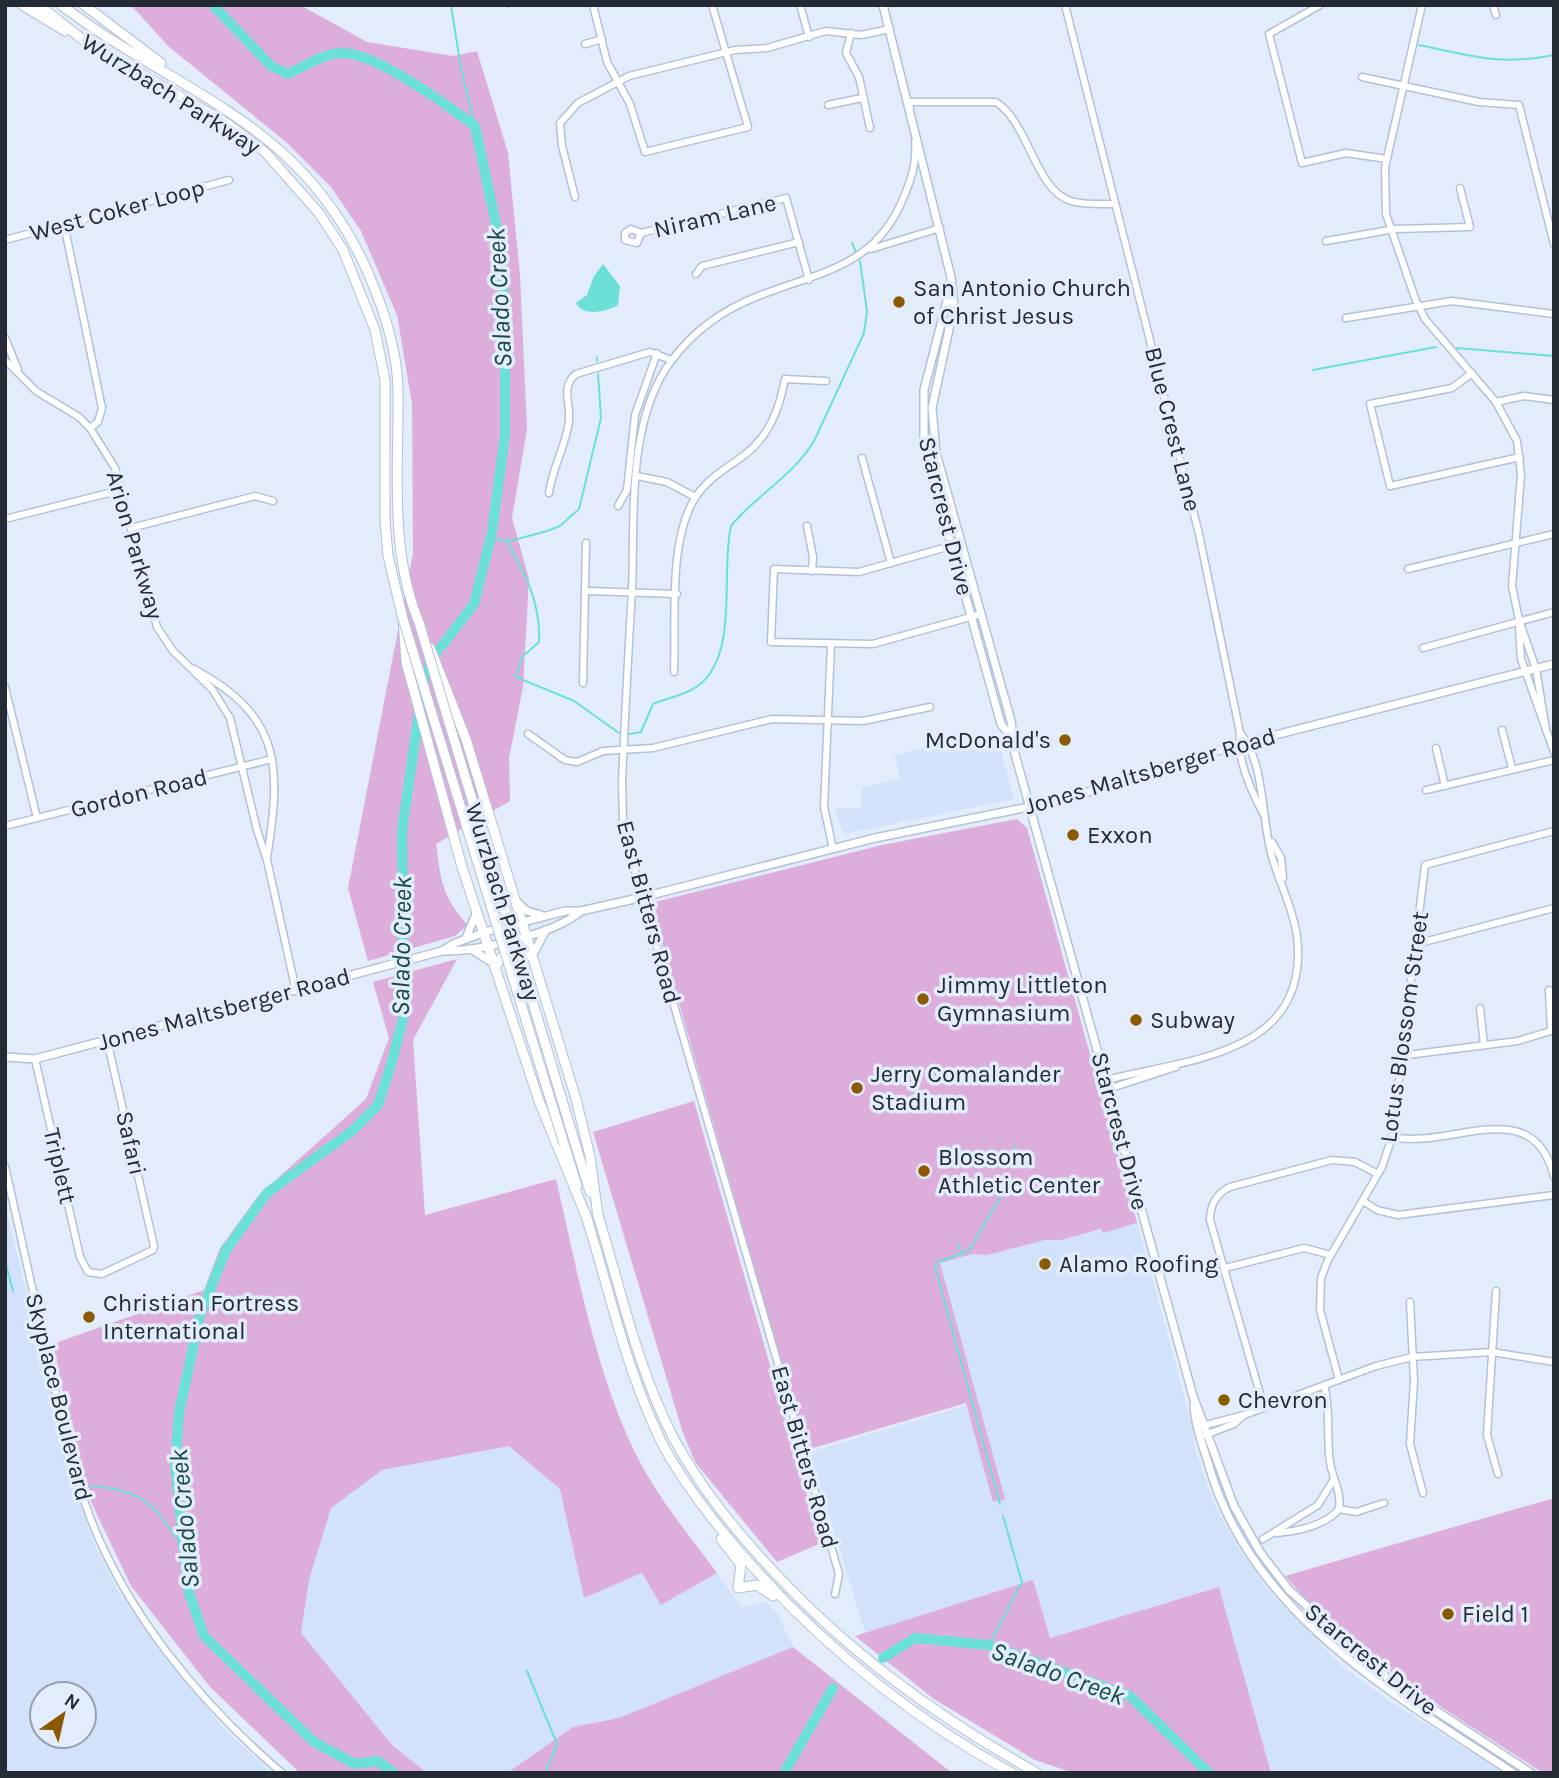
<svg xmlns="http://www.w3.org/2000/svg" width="1559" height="1778" viewBox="0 0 1559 1778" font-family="Karla,sans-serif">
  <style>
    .built { fill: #d1e2fa; fill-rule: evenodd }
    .green { fill: #ddaddc }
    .water { fill: #6be0d6 }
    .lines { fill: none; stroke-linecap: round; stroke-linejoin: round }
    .stream { stroke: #6be0d6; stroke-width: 2 }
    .river { stroke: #6be0d6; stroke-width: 10 }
    .minor-casing { stroke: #b1c1d9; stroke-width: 9 }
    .major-casing { stroke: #b1c1d9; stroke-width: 10 }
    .highway-casing { stroke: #b1c1d9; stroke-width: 11 }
    .minor { stroke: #fff; stroke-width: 6 }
    .major { stroke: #fff; stroke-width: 7 }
    .highway { stroke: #fff; stroke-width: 9 }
    .highway-bridge-casing { stroke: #b1c1d9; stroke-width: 11; stroke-linecap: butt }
    .highway-bridge { stroke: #fff; stroke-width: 9 }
    .poi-dot { fill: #8a5900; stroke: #e2ecfb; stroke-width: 2.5 }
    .labels { text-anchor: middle; stroke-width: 7; stroke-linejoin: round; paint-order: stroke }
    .street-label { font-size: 24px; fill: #242b34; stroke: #e2ecfb }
    .poi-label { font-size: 24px; fill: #242b34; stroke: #e2ecfb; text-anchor: start }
    .water-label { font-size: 26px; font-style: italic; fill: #174b47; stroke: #e2ecfb }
  </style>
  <rect width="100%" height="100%" fill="#e2ecfb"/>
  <g class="built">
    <path d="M996,732L1014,799L844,834L834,809L861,808L862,788L900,779L895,755Z"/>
    <path d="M5,1204L74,1489L94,1543L117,1589L148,1633L225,1730L272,1773H5ZM84,1694V1736H42V1694Z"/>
    <path d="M1137,1221L1192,1426L1195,1450L1214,1503L1237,1546L1274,1597L1342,1666L1388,1700L1503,1773H1271L1218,1587L1049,1638L1033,1580L865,1633L810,1452L978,1402L939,1262L973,1254L987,1255L1045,1240H1061Z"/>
    <path d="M509,1446L561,1489L584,1598L643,1573L662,1605L717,1573L742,1608L766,1602L778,1614L793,1647L619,1718L573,1727L507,1773H427L393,1746L301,1633L309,1580L331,1508L381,1470Z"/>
  </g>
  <g class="green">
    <path d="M131,5H300L367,42L453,56L477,51L508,153L520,275L527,429L512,518L529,579L523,687L509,758L510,801L436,844C441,881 442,897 468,925L455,936L368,961L348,888L413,553L412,404L397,315L361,231L331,187L286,142L168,46Z"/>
    <path d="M1017,819L1027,828L1137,1223L1103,1233L1101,1229L1061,1240H1045L987,1255L973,1254L940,1263L1005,1499L993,1502L966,1403L806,1450L652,908L655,902L882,845Z"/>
    <path d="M457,959L413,1040L425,1215L556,1179C578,1273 598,1389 646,1473C666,1508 693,1540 717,1573L661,1605L642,1573L584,1598L560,1489L509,1446L382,1470L331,1508L309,1580L301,1633L393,1746L427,1773H300L210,1687L131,1586L92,1504L76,1458L53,1344L204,1290L220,1248L259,1195L366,1099L389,1038L373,982Z"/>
    <path d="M694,1101L821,1543L777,1562L695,1462L682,1430L593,1132Z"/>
    <path d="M1554,1498V1773H1543C1452,1713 1356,1659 1285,1576Z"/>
    <path d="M1033,1580L1050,1638L1219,1587L1271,1773H1074L1035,1760L934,1699L855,1636Z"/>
    <path d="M793,1647L952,1773H507L573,1727L619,1718Z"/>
  </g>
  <path class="water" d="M603,264L620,286L618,305C606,312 583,317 576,303L587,295L594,276Z"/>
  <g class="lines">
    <g class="stream">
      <path d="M451,5L461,69L475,126"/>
      <path d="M507,5L508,7"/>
      <path d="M1419,45C1471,56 1500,66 1554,55"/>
      <path d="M852,243L856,252"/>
      <path d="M1457,348L1554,356"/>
      <path d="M597,357V361"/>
      <path d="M1313,370L1436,347"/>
      <path d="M491,539L510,541L547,531L560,526L579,509L601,418L598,374"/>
      <path d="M505,539C525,572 541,603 539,642L522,657L516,677L574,701L619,733"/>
      <path d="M629,734L641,732L653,704C667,698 686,695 698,686C740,654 720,572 731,526C756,495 795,475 815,439L864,333L867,311L860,261"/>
      <path d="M1017,1155L1025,1153"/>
      <path d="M1009,1164L1016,1155L1014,1146"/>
      <path d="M998,1181L996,1184L1004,1191L969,1251L938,1262L935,1267L1000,1504"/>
      <path d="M958,1244L961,1252"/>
      <path d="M5,1261L13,1291"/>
      <path d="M90,1486C117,1487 145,1494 162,1518C169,1528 173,1536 183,1544"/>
      <path d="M989,1645L1022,1582L1003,1516"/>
      <path d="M527,1671L557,1744L545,1773"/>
    </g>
    <g class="river">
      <path d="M213,5L271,66L288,74C303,67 327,52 343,53C377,54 447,105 475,126L500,243L505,310V435L492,532L474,604L441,647"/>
      <path d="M883,1658L915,1638L989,1645L1130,1696L1209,1773"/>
      <path d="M394,1773L378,1761L355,1764L314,1742L204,1636L188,1590L175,1465L179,1413L200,1315L226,1250L267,1193L352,1131L378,1105L391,1065L404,1015L402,831L424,678L437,651"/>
      <path d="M784,1773L833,1688"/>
    </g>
    <g class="minor-casing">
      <g id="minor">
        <path d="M593,5L607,62L630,104L645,152L748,127L712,5"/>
        <path d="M800,5L809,37"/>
        <path d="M1065,5L1199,534L1240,733C1236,759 1252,793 1264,815"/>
        <path d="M1320,5L1269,34L1302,163L1346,153L1387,159"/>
        <path d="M1422,5L1385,167L1386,214L1416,301L1425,319L1496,402L1517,441L1521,475L1512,586L1519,620L1536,669L1546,730"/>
        <path d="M1493,5L1496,15"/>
        <path d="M851,33L846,53L859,77L870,128"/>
        <path d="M585,44L602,39"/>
        <path d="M1362,77L1479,102L1519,105L1554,244"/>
        <path d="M828,105L862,98"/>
        <path d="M910,107V102H996C1029,123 1035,190 1071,201C1084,205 1101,204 1115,204"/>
        <path d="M575,197L562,146L560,123L578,103L629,76L735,50L767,48L826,31L861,35L890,29"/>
        <path d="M64,224L102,408L98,422L90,428"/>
        <path d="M641,233L637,243L625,240V233L631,229L641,233L786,198L809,280"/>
        <path d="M5,240L229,180"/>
        <path d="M1326,241L1395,229L1470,227L1460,188"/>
        <path d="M871,249L940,228"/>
        <path d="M696,274L702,266L799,242"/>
        <path d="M1346,318L1452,301L1554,314"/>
        <path d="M5,338L18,370"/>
        <path d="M5,360L36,391L79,417L90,428L115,468L157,627L173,651L212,689L230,718L257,830L267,860L296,991"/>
        <path d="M1472,373L1452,388L1370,404L1390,486L1520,457"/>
        <path d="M1496,402L1524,396L1554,400"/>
        <path d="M862,458L891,563"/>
        <path d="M637,476L667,482L695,497"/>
        <path d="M549,493C552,468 566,446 569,421C571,403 560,387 576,374L650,352L671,360"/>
        <path d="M618,506L627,490L635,415L657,353"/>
        <path d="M5,519L121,490"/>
        <path d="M807,526L813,557L812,571"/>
        <path d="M131,528L255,496L273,501"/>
        <path d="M961,543L859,572L774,569L771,642L873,644L981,614"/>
        <path d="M1408,569L1554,534"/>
        <path d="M587,591L677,594"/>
        <path d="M1519,626L1521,659L1554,752"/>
        <path d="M831,645L824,807L833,849"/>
        <path d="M1423,648L1554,612"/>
        <path d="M194,669C283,717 281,768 267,858"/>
        <path d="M674,672C676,622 668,541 695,498C707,479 724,470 743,456C769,437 779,410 785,379L826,381"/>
        <path d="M583,683L586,543"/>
        <path d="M5,687L37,818"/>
        <path d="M1502,730L1512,768"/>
        <path d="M528,734L565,760L577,762L603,751L653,748L772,719L863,721L930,707"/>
        <path d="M1436,748L1445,786"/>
        <path d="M1426,790L1554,760"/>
        <path d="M5,826L272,759"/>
        <path d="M1272,842L1281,858L1283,878"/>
        <path d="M1416,944L1554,908"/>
        <path d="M1549,990L1551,1031"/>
        <path d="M1480,1008L1484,1045"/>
        <path d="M1399,1056L1518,1041L1554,1030"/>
        <path d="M35,1059L80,1257L88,1272L102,1274L153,1250L154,1246L107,1040"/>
        <path d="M1106,1080C1187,1059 1311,1056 1297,936C1293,909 1281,886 1273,860C1261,825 1266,762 1240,733"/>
        <path d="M1108,1089L1176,1067"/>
        <path d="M1392,1137C1450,1150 1534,1091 1554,1177"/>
        <path d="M5,1166C20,1233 35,1301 50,1368C61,1414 70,1461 86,1506C122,1609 200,1703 282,1773"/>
        <path d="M1363,1201L1377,1210L1398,1215L1554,1195"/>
        <path d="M1225,1268L1304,1248L1331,1255"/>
        <path d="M1496,1291L1487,1435L1498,1474"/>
        <path d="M1410,1302L1414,1381L1410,1444L1423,1493"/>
        <path d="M1339,1380L1320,1310L1321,1278L1328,1260L1382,1167L1392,1137L1425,865L1554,831"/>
        <path d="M1324,1385C1331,1411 1326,1436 1330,1462C1332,1478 1342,1492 1339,1509"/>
        <path d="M1264,1408L1210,1220C1210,1205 1217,1193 1230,1187L1332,1160L1355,1162L1378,1174"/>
        <path d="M1202,1426L1244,1415L1376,1366L1412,1357L1492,1352L1554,1362"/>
        <path d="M1205,1435L1234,1424L1244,1415"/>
        <path d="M1339,1509L1356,1512L1384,1503"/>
        <path d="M1277,1533C1298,1531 1325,1526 1339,1509"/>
        <path d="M1263,1539L1318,1505L1334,1479"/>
        <path d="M835,1594L839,1574L633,864L623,820L622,781C625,718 628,654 632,591C635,518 626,420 672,360C693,332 723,310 756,297C820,271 877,268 905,194C912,178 917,160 915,142"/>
      </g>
    </g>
    <g class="major-casing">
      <g id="major">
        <path d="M883,5L951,277L954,306L932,408L936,453L1011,721L1015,754L1193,1396L1234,1506L1260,1552L1289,1590L1392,1682L1531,1773"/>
        <path d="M950,289L924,390V446L1001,724L1012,738"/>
        <path d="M516,901L527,911L541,915"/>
        <path d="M466,938L476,914"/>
        <path d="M471,949L493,963"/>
        <path d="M442,951L453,944L485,932L565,911H581L643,897L875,838L1073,798L1120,779L1248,742L1554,664"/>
        <path d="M532,956L546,930"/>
        <path d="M5,1057L35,1059L442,951C476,952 555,934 581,911"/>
        <path d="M1194,1404C1195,1426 1203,1446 1209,1466C1252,1615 1393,1693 1513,1773"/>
      </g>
    </g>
    <g class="highway-casing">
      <g id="highway">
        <path d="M22,5L65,31"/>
        <path d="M39,5L82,39L229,125L265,152L319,213L343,250L375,330L385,380V521L388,556L403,619L406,662L462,867L539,1101L588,1221"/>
        <path d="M61,5C183,97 302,120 369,275C384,310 398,353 398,392C399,472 388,556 423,632"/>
        <path d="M84,5L161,63"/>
        <path d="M430,648L466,739L576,1099L590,1156L598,1216"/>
        <path d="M496,966L503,955L522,951L532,957"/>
        <path d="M574,1140L590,1192"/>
        <path d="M564,1144L577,1186"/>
        <path d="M597,1212C620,1286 637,1368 673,1437C697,1482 729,1523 763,1560C843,1649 934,1715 1037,1773"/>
        <path d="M586,1216C610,1292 627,1375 664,1447C684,1484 711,1518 738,1550C816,1640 908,1716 1012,1773"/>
        <path d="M721,1539L741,1565L738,1588L757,1585L773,1596"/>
      </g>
    </g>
    <use href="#minor" class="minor"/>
    <use href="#major" class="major"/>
    <use href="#highway" class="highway"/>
    <g class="highway-bridge-casing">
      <g id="highway-bridge">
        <path d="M403,619L564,1144"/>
        <path d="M420,626L574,1140"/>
      </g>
    </g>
    <use href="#highway-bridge" class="highway-bridge"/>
  </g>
  <g class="poi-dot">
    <circle cx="899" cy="302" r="7"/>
    <circle cx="1065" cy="740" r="7"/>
    <circle cx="1073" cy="835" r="7"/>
    <circle cx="923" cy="999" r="7"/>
    <circle cx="1136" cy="1020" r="7"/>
    <circle cx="857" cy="1088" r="7"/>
    <circle cx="924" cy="1171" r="7"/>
    <circle cx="1045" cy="1264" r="7"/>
    <circle cx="89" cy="1317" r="7"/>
    <circle cx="1224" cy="1400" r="7"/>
    <circle cx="1448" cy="1614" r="7"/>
  </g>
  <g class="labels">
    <g class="street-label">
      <text transform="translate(171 94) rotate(32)" y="8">Wurzbach Parkway</text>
      <text transform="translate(117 210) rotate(-15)" y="8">West Coker Loop</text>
      <text transform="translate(715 216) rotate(-13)" y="8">Niram Lane</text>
      <text transform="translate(1173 429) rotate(76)" y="8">Blue Crest Lane</text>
      <text transform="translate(946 516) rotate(76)" y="8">Starcrest Drive</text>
      <text transform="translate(135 545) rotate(74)" y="8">Arion Parkway</text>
      <text transform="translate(1150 771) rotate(-16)" y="8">Jones Maltsberger Road</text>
      <text transform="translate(139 793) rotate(-14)" y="8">Gordon Road</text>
      <text transform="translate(503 902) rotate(73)" y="8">Wurzbach Parkway</text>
      <text transform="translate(649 912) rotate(75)" y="8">East Bitters Road</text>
      <text transform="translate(224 1009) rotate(-15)" y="8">Jones Maltsberger Road</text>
      <text transform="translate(1404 1027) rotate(-82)" y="8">Lotus Blossom Street</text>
      <text transform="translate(1120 1131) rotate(75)" y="8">Starcrest Drive</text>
      <text transform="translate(131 1143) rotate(77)" y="8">Safari</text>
      <text transform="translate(60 1166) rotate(77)" y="8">Triplett</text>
      <text transform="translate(59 1397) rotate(76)" y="8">Skyplace Boulevard</text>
      <text transform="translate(805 1457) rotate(74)" y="8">East Bitters Road</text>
      <text transform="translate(1371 1659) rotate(39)" y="8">Starcrest Drive</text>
    </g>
    <g class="poi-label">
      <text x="913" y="296">San Antonio Church<tspan x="913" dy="28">of Christ Jesus</tspan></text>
      <text x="1051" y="748" text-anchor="end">McDonald's</text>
      <text x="1087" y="843">Exxon</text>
      <text x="937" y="993">Jimmy Littleton<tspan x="937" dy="28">Gymnasium</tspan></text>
      <text x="1150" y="1028">Subway</text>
      <text x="871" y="1082">Jerry Comalander<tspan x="871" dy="28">Stadium</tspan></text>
      <text x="938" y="1165">Blossom<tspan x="938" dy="28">Athletic Center</tspan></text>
      <text x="1059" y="1272">Alamo Roofing</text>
      <text x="103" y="1311">Christian Fortress<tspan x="103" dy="28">International</tspan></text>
      <text x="1238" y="1408">Chevron</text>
      <text x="1462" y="1622">Field 1</text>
    </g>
    <g class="water-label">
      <text transform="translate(499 298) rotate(-93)" y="9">Salado Creek</text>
      <text transform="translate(401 946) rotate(-89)" y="9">Salado Creek</text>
      <text transform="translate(184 1519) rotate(-95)" y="9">Salado Creek</text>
      <text transform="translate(1058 1673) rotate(20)" y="9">Salado Creek</text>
    </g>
  </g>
  <rect width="1559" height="1778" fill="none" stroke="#242b34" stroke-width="14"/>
  <g transform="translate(63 1715) rotate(34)"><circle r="33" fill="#e2ecfb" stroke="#969fab" stroke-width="2"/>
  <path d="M0-5L12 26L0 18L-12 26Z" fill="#8a5900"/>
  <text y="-10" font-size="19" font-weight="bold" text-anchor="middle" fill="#242b34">N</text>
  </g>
</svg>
